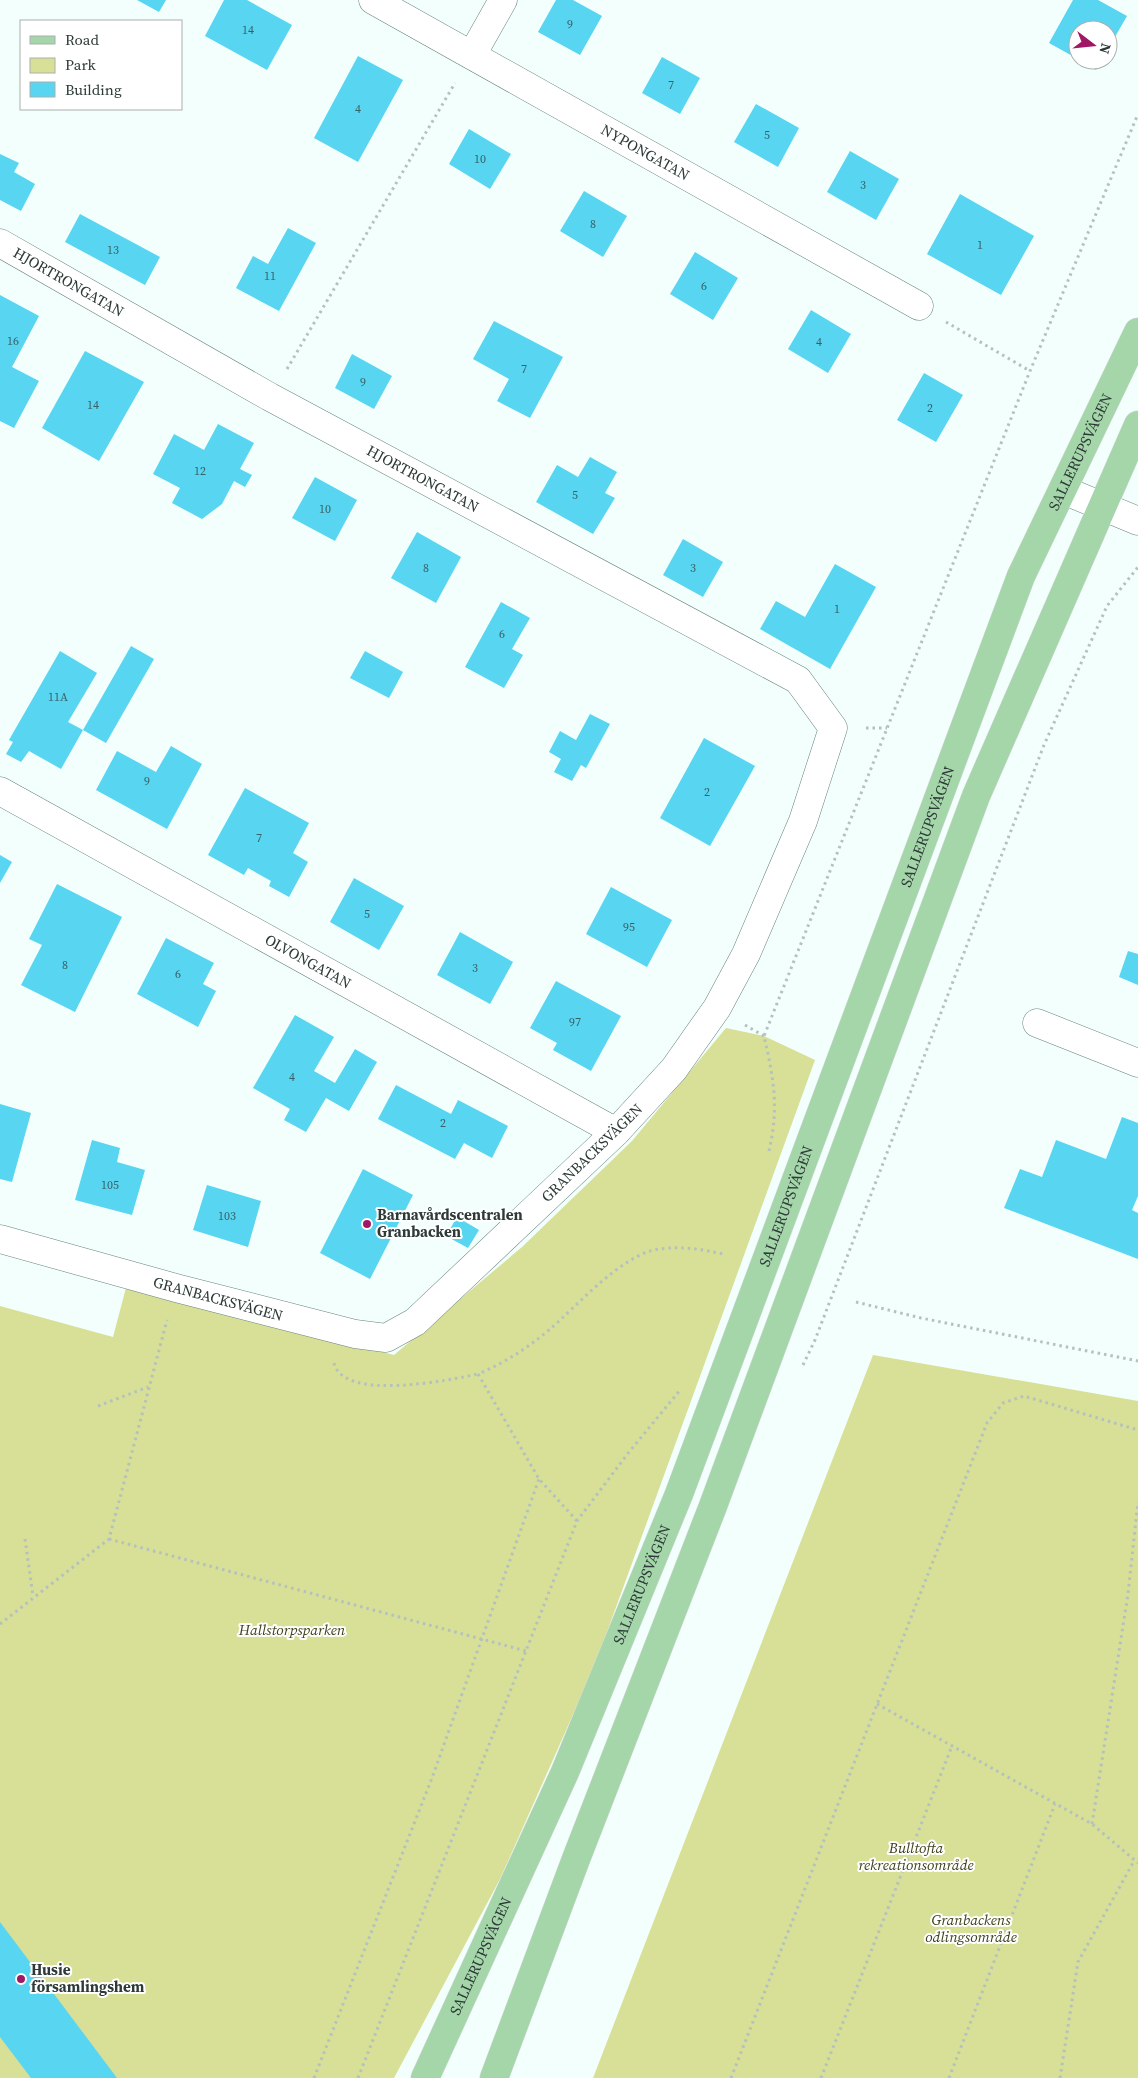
<svg xmlns="http://www.w3.org/2000/svg" width="1138" height="2078" viewBox="0 0 1138 2078" font-family="'Source Serif 4',serif">
  <style>
    .green { fill: #d8df96 }
    .building { fill: #57d5f1 }
    .lines { fill: none; stroke-linecap: round; stroke-linejoin: round }
    .minor-casing { stroke: #68847e; stroke-width: 29 }
    .major-casing { stroke: #d9dcdb; stroke-width: 29 }
    .path { stroke: #b4c1be; stroke-width: 3; stroke-dasharray: 2.5 4; stroke-linecap: butt }
    .minor { stroke: #fff; stroke-width: 28 }
    .major { stroke: #a4d6aa; stroke-width: 28 }
    .poi-dot { fill: #a01865; stroke: #fff; stroke-width: 2 }
    .labels { text-anchor: middle; stroke-width: 4; stroke-linejoin: round; paint-order: stroke }
    .number-label { font-size: 12px; fill: #386166 }
    .street-label { font-size: 15px; fill: #2d3a37; stroke: #fff }
    .poi-label { font-size: 15px; font-weight: bold; fill: #2d3a37; stroke: #fff; text-anchor: start }
    .park-label { font-size: 15px; font-style: italic; fill: #3f421b; stroke: #fff }
  </style>
  <rect width="100%" height="100%" fill="#f2fffc"/>
  <g class="green">
    <path d="M726,1028L764,1036L815,1060L595,1665L500,1879L394,2078H0V1306L113,1337L127,1284L394,1355L522,1247L632,1141Z"/>
    <path d="M873,1355L1138,1401V2078H593Z"/>
  </g>
  <g class="building">
    <path d="M137,0H166L159,12Z"/>
    <path d="M224,0H247L292,25L267,70L205,36Z"/>
    <path d="M556,0H573L602,16L580,55L538,32Z"/>
    <path d="M1073,0H1098L1127,16L1108,49V30H1078V59L1049,43Z"/>
    <path d="M358,56L403,80L358,162L314,138Z"/>
    <path d="M662,57L700,78L680,114L642,93Z"/>
    <path d="M1079,60H1102L1096,70Z"/>
    <path d="M756,104L799,128L778,167L734,142Z"/>
    <path d="M469,129L511,154L490,189L449,164Z"/>
    <path d="M850,151L899,179L876,220L827,192Z"/>
    <path d="M0,154L19,163L14,172L35,184L21,211L0,200Z"/>
    <path d="M584,191L627,216L603,257L560,231Z"/>
    <path d="M960,194L1034,236L1001,295L927,254Z"/>
    <path d="M80,214L160,257L145,285L65,242Z"/>
    <path d="M288,228L316,243L279,311L236,288L253,256L268,264Z"/>
    <path d="M695,252L738,278L713,320L670,294Z"/>
    <path d="M0,295L39,316L12,367L39,381L14,428L0,421Z"/>
    <path d="M811,310L851,334L828,373L788,349Z"/>
    <path d="M494,321L563,357L530,418L497,401L509,379L473,359Z"/>
    <path d="M85,351L144,382L99,461L42,428Z"/>
    <path d="M352,354L392,376L374,409L335,388Z"/>
    <path d="M924,373L963,395L936,442L897,420Z"/>
    <path d="M218,424L254,443L240,469L252,475L245,487L234,481L222,504L202,519L172,503L180,488L153,474L174,434L204,450Z"/>
    <path d="M590,457L617,472L605,493L615,498L593,534L536,502L557,465L578,477Z"/>
    <path d="M315,477L357,500L335,541L292,518Z"/>
    <path d="M417,532L461,557L436,603L391,578Z"/>
    <path d="M683,539L723,562L703,597L663,575Z"/>
    <path d="M835,564L876,587L830,669L760,629L776,601L805,617Z"/>
    <path d="M501,602L530,618L512,649L523,655L504,688L465,667Z"/>
    <path d="M131,646L154,659L106,743L83,730Z"/>
    <path d="M60,651L97,673L68,722L83,730L61,769L29,751L21,762L6,754L13,742L9,740Z"/>
    <path d="M365,651L403,672L389,698L350,678Z"/>
    <path d="M590,714L610,724L586,768L581,765L572,781L554,772L561,759L549,752L560,731L576,740Z"/>
    <path d="M704,738L755,766L710,846L660,818Z"/>
    <path d="M171,746L202,764L167,829L96,790L117,751L156,772Z"/>
    <path d="M245,788L309,823L293,853L308,862L289,897L269,886L271,881L248,868L244,875L208,855Z"/>
    <path d="M0,855L12,862L0,883Z"/>
    <path d="M354,878L404,906L379,950L330,922Z"/>
    <path d="M57,884L122,917L75,1012L21,985L42,945L29,939Z"/>
    <path d="M611,887L672,920L647,967L586,934Z"/>
    <path d="M460,932L513,962L490,1004L437,975Z"/>
    <path d="M166,938L214,963L203,984L216,991L198,1027L137,994Z"/>
    <path d="M1128,951L1138,954V985L1119,977Z"/>
    <path d="M556,981L621,1016L591,1071L553,1050L557,1043L530,1028Z"/>
    <path d="M295,1015L334,1037L314,1071L335,1083L355,1049L377,1062L349,1111L326,1098L306,1132L284,1120L290,1109L253,1088Z"/>
    <path d="M396,1085L451,1114L458,1100L508,1126L492,1158L464,1143L455,1159L378,1119Z"/>
    <path d="M0,1104L31,1113L12,1182L0,1179Z"/>
    <path d="M1122,1117L1138,1123V1196L1132,1210L1138,1213V1259L1004,1208L1020,1169L1042,1177L1056,1140L1106,1159Z"/>
    <path d="M92,1140L120,1148L117,1162L145,1170L132,1215L75,1200Z"/>
    <path d="M363,1169L413,1195L370,1279L320,1253Z"/>
    <path d="M207,1185L261,1201L248,1247L193,1230Z"/>
    <path d="M457,1217L479,1230L468,1248L446,1236Z"/>
    <path d="M0,1922L117,2078H31L0,2037Z"/>
  </g>
  <g class="lines">
    <g class="minor-casing">
      <g id="minor">
        <path id="s1" d="M373,0L919,306"/>
        <path d="M472,55L503,0"/>
        <path id="s2" d="M0,243L270,397L798,680L833,728L803,821L746,954L717,1008L674,1069L616,1132L415,1322L386,1338L355,1334L176,1288L0,1239"/>
        <path d="M1063,490L1138,521"/>
        <path id="s3" d="M0,791L616,1132"/>
        <path d="M1037,1023L1138,1063"/>
      </g>
    </g>
    <g class="major-casing">
      <g id="major">
        <path id="s4" d="M425,2078L565,1772L679,1494L1021,576L1138,332"/>
        <path d="M494,2078L576,1859L713,1506L976,796L1138,425"/>
      </g>
    </g>
    <g class="path">
      <path d="M946,322L1030,371"/>
      <path d="M287,369L455,83"/>
      <path d="M866,728H887"/>
      <path d="M745,1025L764,1036"/>
      <path d="M769,1151C779,1107 774,1080 764,1036L1030,371L1138,114"/>
      <path d="M856,1302L921,1318L1138,1361"/>
      <path d="M334,1363C343,1402 450,1380 478,1374"/>
      <path d="M803,1365L815,1340L1044,745L1107,606L1138,567"/>
      <path d="M98,1406L148,1387"/>
      <path d="M577,1521L539,1479L478,1374C506,1362 526,1349 549,1330C577,1306 622,1254 659,1249C681,1246 701,1249 723,1254"/>
      <path d="M25,1539L33,1596"/>
      <path d="M109,1539L526,1651"/>
      <path d="M0,1624L109,1539L167,1320"/>
      <path d="M877,1704L1092,1824L1138,1863"/>
      <path d="M1092,1824L1128,1594L1138,1502"/>
      <path d="M314,2078L432,1778L539,1479"/>
      <path d="M358,2078L577,1521L629,1452L681,1389"/>
      <path d="M731,2078L987,1423L1003,1403L1024,1396L1138,1430"/>
      <path d="M821,2078L952,1746"/>
      <path d="M949,2078L1055,1804"/>
      <path d="M1060,2078L1078,1962L1134,1861"/>
    </g>
    <use href="#minor" class="minor"/>
    <use href="#major" class="major"/>
  </g>
  <g class="poi-dot">
    <circle cx="367" cy="1224" r="5"/>
    <circle cx="21" cy="1979" r="5"/>
  </g>
  <g class="labels">
    <g class="number-label">
      <text x="570" y="28">9</text>
      <text x="248" y="34">14</text>
      <text x="671" y="89">7</text>
      <text x="358" y="113">4</text>
      <text x="767" y="139">5</text>
      <text x="480" y="163">10</text>
      <text x="863" y="189">3</text>
      <text x="593" y="228">8</text>
      <text x="980" y="249">1</text>
      <text x="113" y="254">13</text>
      <text x="270" y="280">11</text>
      <text x="704" y="290">6</text>
      <text x="13" y="345">16</text>
      <text x="819" y="346">4</text>
      <text x="524" y="373">7</text>
      <text x="363" y="386">9</text>
      <text x="93" y="409">14</text>
      <text x="930" y="412">2</text>
      <text x="200" y="475">12</text>
      <text x="575" y="499">5</text>
      <text x="325" y="513">10</text>
      <text x="426" y="572">8</text>
      <text x="693" y="572">3</text>
      <text x="837" y="613">1</text>
      <text x="502" y="638">6</text>
      <text x="58" y="701">11A</text>
      <text x="147" y="785">9</text>
      <text x="707" y="796">2</text>
      <text x="259" y="842">7</text>
      <text x="367" y="918">5</text>
      <text x="629" y="931">95</text>
      <text x="65" y="969">8</text>
      <text x="475" y="972">3</text>
      <text x="178" y="978">6</text>
      <text x="575" y="1026">97</text>
      <text x="292" y="1081">4</text>
      <text x="443" y="1127">2</text>
      <text x="110" y="1189">105</text>
      <text x="227" y="1220">103</text>
    </g>
    <g class="street-label">
      <text dy="5" stroke="none"><textPath href="#s1" startOffset="312">NYPONGATAN</textPath></text>
      <text dy="5" stroke="none"><textPath href="#s2" startOffset="79">HJORTRONGATAN</textPath></text>
      <text dy="5" stroke="none"><textPath href="#s4" startOffset="1754">SALLERUPSVÄGEN</textPath></text>
      <text dy="5" stroke="none"><textPath href="#s2" startOffset="484">HJORTRONGATAN</textPath></text>
      <text dy="5" stroke="none"><textPath href="#s4" startOffset="1349">SALLERUPSVÄGEN</textPath></text>
      <text dy="5" stroke="none"><textPath href="#s3" startOffset="352">OLVONGATAN</textPath></text>
      <text transform="translate(592 1153) rotate(-44)" y="5">GRANBACKSVÄGEN</text>
      <text dy="5" stroke="none"><textPath href="#s4" startOffset="944">SALLERUPSVÄGEN</textPath></text>
      <text transform="translate(218 1299) rotate(15)" y="5">GRANBACKSVÄGEN</text>
      <text dy="5" stroke="none"><textPath href="#s4" startOffset="539">SALLERUPSVÄGEN</textPath></text>
      <text dy="5" stroke="none"><textPath href="#s4" startOffset="134">SALLERUPSVÄGEN</textPath></text>
    </g>
    <g class="poi-label">
      <text x="377" y="1220">Barnavårdscentralen<tspan x="377" dy="17">Granbacken</tspan></text>
      <text x="31" y="1975">Husie<tspan x="31" dy="17">församlingshem</tspan></text>
    </g>
    <g class="park-label">
      <text x="292" y="1635">Hallstorpsparken</text>
      <text x="916" y="1853">Bulltofta<tspan x="916" dy="17">rekreationsområde</tspan></text>
      <text x="971" y="1925">Granbackens<tspan x="971" dy="17">odlingsområde</tspan></text>
    </g>
  </g>
  <rect x="20" y="20" width="162" height="90" fill="#ffffff" stroke="#abb0af"/>
  <rect x="30" y="36" width="25" height="8" fill="#a4d6aa" stroke="#abb0af"/>
  <text x="65" y="45" font-size="15" fill="#2d3a37">Road</text>
  <rect x="30" y="58" width="25" height="15" fill="#d8df96" stroke="#abb0af"/>
  <text x="65" y="70" font-size="15" fill="#2d3a37">Park</text>
  <rect x="30" y="82" width="25" height="15" fill="#57d5f1" stroke="#abb0af"/>
  <text x="65" y="95" font-size="15" fill="#2d3a37">Building</text>
  <g transform="translate(1093 45) rotate(106)"><circle r="24" fill="#ffffff" stroke="#abb0af"/>
  <path d="M0-4L9 19L0 12L-9 19Z" fill="#a01865"/>
  <text y="-8" font-size="14" font-weight="bold" text-anchor="middle" fill="#2d3a37">N</text>
  </g>
</svg>
